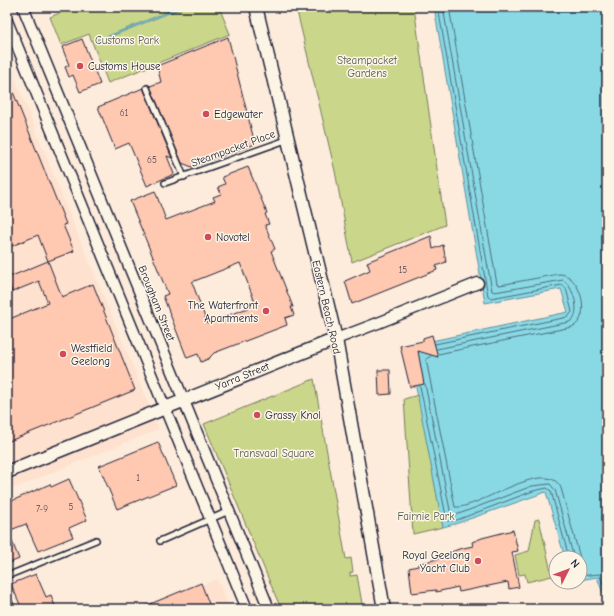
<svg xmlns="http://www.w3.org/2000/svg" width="614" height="616" viewBox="0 0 614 616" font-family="'Comic Neue',sans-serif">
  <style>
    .built { fill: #fee1ce }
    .green { fill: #cad689; stroke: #767c62 }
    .water { fill: #89d9e4; stroke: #6090a0 }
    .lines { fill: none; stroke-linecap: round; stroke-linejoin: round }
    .shore { stroke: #4b6b7f; stroke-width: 1 }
    .building { fill: #ffc8b1; stroke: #22223b; fill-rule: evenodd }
    .service-casing { stroke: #22223b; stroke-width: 8 }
    .minor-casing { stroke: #22223b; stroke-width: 13 }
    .tertiary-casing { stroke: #22223b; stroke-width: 15 }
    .service { stroke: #fcf5e5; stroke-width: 5 }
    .minor { stroke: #fcf5e5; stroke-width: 10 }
    .tertiary { stroke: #fcf5e5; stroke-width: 12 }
    .poi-dot { fill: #d1495b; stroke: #fcf5e5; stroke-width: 1.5 }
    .labels { text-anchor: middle; stroke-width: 3; stroke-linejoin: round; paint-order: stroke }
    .number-label { font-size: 9px; fill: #594c58 }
    .park-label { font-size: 11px; fill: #545852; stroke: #fcf5e5 }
    .poi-label { font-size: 11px; fill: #22223b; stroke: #fcf5e5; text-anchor: start }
    .street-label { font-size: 11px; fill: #22223b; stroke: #fcf5e5 }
  </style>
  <rect width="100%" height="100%" fill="#fdecdb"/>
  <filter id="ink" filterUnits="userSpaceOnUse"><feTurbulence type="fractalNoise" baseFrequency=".025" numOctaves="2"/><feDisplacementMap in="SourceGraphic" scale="8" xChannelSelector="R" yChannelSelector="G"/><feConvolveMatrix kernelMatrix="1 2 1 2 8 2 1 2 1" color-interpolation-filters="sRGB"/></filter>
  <g filter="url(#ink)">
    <g class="built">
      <path d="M7,59L73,223L159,429L7,491Z"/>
      <path d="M217,579L230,609H147Z"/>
    </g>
    <g class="green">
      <path d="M74,7H148L150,12L162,7H219L230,34L108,83L89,34L61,45L50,17Z"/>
      <path d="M296,7H414L445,225L352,262L335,171Z"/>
      <path d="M314,379L346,559L351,558L353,572L350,573V576L357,575L363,609H281L204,424Z"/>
      <path d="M418,395L443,527L413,534L404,399Z"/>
      <path d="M539,519L552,576L527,582L525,574L519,575L515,555L529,551L535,520Z"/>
    </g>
    <g class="water">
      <path d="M179,7H184L97,42L96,41Z"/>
      <path d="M434,7H607V609H605V599L597,577L580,580V558H565L546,492L458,523L443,527L408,346L568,312L561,289L485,303Z"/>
    </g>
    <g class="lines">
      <g class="shore">
        <path d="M435,344L568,317L572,312L566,288L562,285L491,298L488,296L438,7"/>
        <path d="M437,349L569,322C583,316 573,285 563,280L495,292L492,291L443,7"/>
        <path d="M438,354L572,327C593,318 580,273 559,274L500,285L497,284L449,7"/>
        <path d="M431,356L426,359L455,507C477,510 547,456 561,488L580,558"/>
        <path d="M425,384L451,515H456L532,486L550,484L555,490L574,558"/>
        <path d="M420,386L447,521L457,520L533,491L547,488L551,491L569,558"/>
        <path d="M580,576L599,574L607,594"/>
      </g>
    </g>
    <g class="building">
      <path d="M228,37L255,144L192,167L182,163L150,86L161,82L157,66Z"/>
      <path d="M82,39L100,84L80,92L73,75L69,77L65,67L69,65L62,47Z"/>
      <path d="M7,77L66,224L63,225L74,251L48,261L38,235L7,248Z"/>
      <path d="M143,88L172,158L167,156L174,174L147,186L129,143L115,149L98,107Z"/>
      <path d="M248,167L267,213L265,214L269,224L265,225L275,249L271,251L293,307H291L294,315L285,318L287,325L214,353L210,357V358L201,362L198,354L187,358L163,296L168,294L130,201L155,191L166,220L215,201L213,197L221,194L218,187L225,184L222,177ZM240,263L256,305L207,323L192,282Z"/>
      <path d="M431,236L433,249L443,245L446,262L436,266L437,270L352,304L345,281L370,270L367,262Z"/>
      <path d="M48,261L62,297L93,284L135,390L7,442V320L48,303L39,281L12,292L7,278Z"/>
      <path d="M432,335L438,357L418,351L424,384L410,387L400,346L423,341V338Z"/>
      <path d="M378,370H390L391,394L379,395Z"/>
      <path d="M158,442L176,485L117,509L99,466Z"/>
      <path d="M69,479L87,520L69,528L73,537L38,551L26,524L8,531L19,559L7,564V503L50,484L51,487Z"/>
      <path d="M513,530L518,551L512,552L519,587L509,589L508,582L459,592L458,587L436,592V590L412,593L409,568L418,566V564L441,558V557L446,556V554L459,549L473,546L472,542L482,538Z"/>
      <path d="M36,574L46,597L51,595L56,609H22L11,584Z"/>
      <path d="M201,583L211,609H138Z"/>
    </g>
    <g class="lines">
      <g class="service-casing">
        <g id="service">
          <path d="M147,88L184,177"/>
          <path d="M165,183L289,139"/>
          <path d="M160,541L229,511"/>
          <path d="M7,576L96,540"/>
          <path d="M7,597L12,609"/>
        </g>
      </g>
      <g class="minor-casing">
        <g id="minor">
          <path d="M23,7L269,609"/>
          <path d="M7,21L247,609"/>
          <path d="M336,339L378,323L478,283"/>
        </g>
      </g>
      <g class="tertiary-casing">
        <g id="tertiary">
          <path d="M256,7L336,339L384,609"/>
          <path d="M7,472L336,339"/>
        </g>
      </g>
      <use href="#service" class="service"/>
      <use href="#minor" class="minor"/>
      <use href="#tertiary" class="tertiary"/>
    </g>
  </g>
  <g class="poi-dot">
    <circle cx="80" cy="66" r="4"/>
    <circle cx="206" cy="114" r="4"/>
    <circle cx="208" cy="237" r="4"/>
    <circle cx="266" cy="311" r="4"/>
    <circle cx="63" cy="354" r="4"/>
    <circle cx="257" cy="415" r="4"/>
    <circle cx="478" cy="561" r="4"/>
  </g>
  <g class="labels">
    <g class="number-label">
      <text x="124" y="116">61</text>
      <text x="152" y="163">65</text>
      <text x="403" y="273">15</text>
      <text x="138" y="481">1</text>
      <text x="71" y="510">5</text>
      <text x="42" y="512">7-9</text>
    </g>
    <g class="park-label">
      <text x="127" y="44">Customs Park</text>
      <text x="367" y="64">Steampacket<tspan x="367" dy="13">Gardens</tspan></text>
      <text x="274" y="457">Transvaal Square</text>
      <text x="426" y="520">Fairnie Park</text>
    </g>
    <g class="poi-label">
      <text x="88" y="70">Customs House</text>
      <text x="214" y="118">Edgewater</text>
      <text x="216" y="241">Novotel</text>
      <text x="258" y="309" text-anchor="end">The Waterfront<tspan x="258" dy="13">Apartments</tspan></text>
      <text x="71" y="352">Westfield<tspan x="71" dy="13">Geelong</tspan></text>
      <text x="265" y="419">Grassy Knol</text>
      <text x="470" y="559" text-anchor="end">Royal Geelong<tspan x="470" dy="13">Yacht Club</tspan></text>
    </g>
    <g class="street-label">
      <text transform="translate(233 148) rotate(-20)" y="4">Steampacket Place</text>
      <text transform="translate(157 303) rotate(68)" y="4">Brougham Street</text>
      <text transform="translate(327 307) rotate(77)" y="4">Eastern Beach Road</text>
      <text transform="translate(242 376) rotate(-22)" y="4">Yarra Street</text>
    </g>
  </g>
  <rect width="614" height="616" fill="none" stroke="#fcf5e5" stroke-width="24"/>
  <rect x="12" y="12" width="590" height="592" fill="none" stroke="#22223b" stroke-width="1.5" filter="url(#ink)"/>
  <g transform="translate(568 570) rotate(48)"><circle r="19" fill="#fcf5e5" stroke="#a5a1a1"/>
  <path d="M0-3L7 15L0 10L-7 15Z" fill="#d1495b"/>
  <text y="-6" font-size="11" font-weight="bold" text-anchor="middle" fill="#22223b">N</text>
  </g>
</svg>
